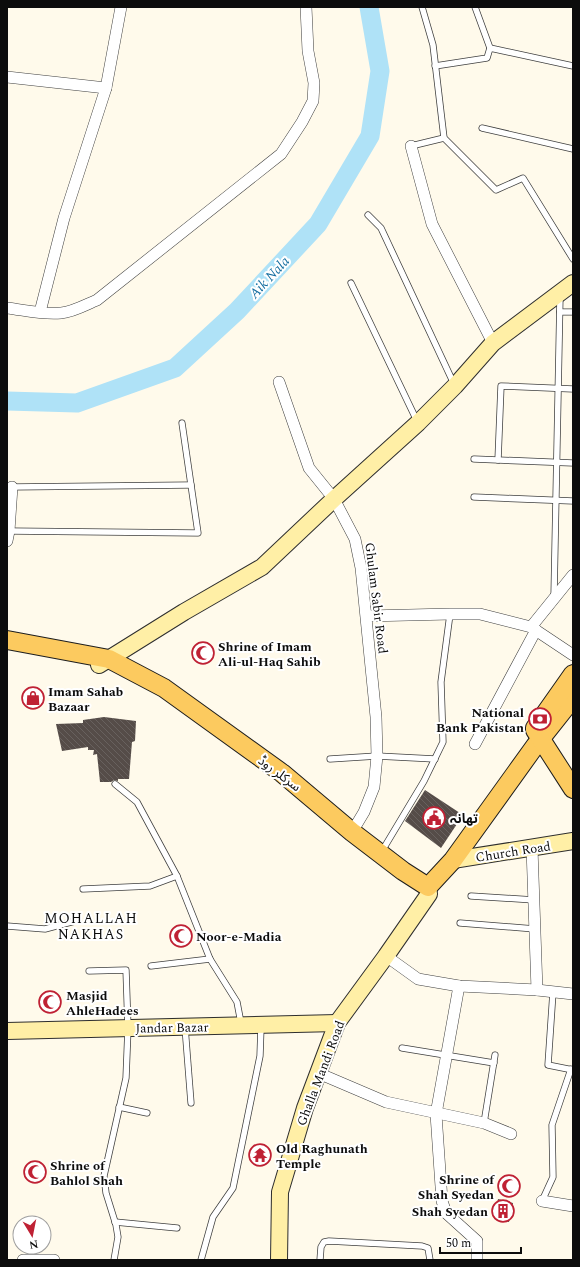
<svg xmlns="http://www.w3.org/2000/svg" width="580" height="1267" viewBox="0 0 580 1267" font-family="Spectral,'Noto Sans Arabic',serif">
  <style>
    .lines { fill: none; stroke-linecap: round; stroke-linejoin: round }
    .river { stroke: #afe2f7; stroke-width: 19 }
    .building { fill: url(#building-back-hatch) }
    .lane-casing { stroke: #3f3f3f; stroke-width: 7 }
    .street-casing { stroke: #3f3f3f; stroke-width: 12 }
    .secondary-casing { stroke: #2e2e2e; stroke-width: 18 }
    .primary-casing { stroke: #1d1d1d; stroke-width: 20 }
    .lane { stroke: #fff; stroke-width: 5.5 }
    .street { stroke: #fff; stroke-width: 11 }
    .secondary { stroke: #ffefa6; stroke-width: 16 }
    .primary { stroke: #fcca5f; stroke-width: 18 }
    .labels { text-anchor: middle; stroke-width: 4; stroke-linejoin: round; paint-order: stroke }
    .street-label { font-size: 13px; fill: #0c0c0c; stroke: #fff }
    .poi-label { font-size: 13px; font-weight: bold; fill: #0c0c0c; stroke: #fff; text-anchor: start }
    .water-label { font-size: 14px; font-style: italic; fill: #136da0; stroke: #fff }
    .neighbourhood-label { font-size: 14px; letter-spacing: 1px; fill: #0c0c0c; stroke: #fff }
  </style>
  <defs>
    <pattern id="building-back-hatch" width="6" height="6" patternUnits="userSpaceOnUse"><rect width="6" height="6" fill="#554c48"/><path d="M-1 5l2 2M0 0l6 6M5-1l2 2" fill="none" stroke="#68615e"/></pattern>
  </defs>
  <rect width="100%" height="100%" fill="#fffaeb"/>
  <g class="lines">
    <path class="river" d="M7,401L77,403L175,368L237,311L318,224L370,136L380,71L369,7"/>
  </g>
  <g class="building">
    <path d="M104,717L136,721L135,741L132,742L129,779H118V781L114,780L111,782H100L97,754L93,755L94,750H88V747L62,751L56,724L83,723V720Z"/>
    <path d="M425,790L463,815L441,848L405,821Z"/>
    <path d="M498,1199L513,1203L509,1222L494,1219Z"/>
  </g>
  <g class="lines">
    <g class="lane-casing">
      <g id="lane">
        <path d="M422,7L433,45L444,138L496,190L523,178L573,259"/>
        <path d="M475,7L490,48"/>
        <path d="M435,66L487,58L490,48L573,66"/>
        <path d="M482,128L573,149"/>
        <path d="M411,146L444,138"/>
        <path d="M368,215L381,228L454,384"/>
        <path d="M351,283L417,421"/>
        <path d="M560,312H573"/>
        <path d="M474,459L573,463"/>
        <path d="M498,460L501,386L573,389"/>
        <path d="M11,487L191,485"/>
        <path d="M474,497L573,501"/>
        <path d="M9,531L198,533L182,423"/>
        <path d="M554,596L560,297"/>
        <path d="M330,759L377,756L435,759"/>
        <path d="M115,784L137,802L177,876L210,959L237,1002L241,1023"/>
        <path d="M382,851L424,781L443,742L441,682L450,614"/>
        <path d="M83,889L150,886L177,876"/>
        <path d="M471,896L534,900"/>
        <path d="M460,923L535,929"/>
        <path d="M7,926L45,929L75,921"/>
        <path d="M151,966L210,959"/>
        <path d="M89,971L126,970L128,1028L126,1078L104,1176L106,1193L116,1225L118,1237L114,1260"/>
        <path d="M553,992L548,1065L573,1070"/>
        <path d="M185,1027L191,1103"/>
        <path d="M402,1048L494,1063"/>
        <path d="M119,1107L147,1113"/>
        <path d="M484,1123L495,1055"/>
        <path d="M542,1201L553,1177L552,1125L571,1069"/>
        <path d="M115,1222L177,1228"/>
        <path d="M201,1260L213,1217L233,1188L260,1056L261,1027"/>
        <path d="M320,1260L321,1247L324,1242L329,1241L422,1246L428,1248L430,1260"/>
      </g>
    </g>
    <g class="street-casing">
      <g id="street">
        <path d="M7,77L106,88"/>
        <path d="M411,146L432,224L493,343"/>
        <path d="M7,308C24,310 43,315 61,313C73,312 85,305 97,300L281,154L302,122L313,101L314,83L308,51L306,7"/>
        <path d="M40,312L64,218L106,88L121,7"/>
        <path d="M279,382L309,468L334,499L355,539L361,568L376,717L377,756L374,787L364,812L352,832"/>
        <path d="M7,541L9,531L12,487"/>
        <path d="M367,616L450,614H480L531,627L573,655"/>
        <path d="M531,627L573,575"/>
        <path d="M475,744L536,630"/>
        <path d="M532,848L537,990"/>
        <path d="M386,956L418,979L459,986L537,990L573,994"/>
        <path d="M459,986L436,1114L442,1201L446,1213L477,1241V1260"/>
        <path d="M318,1073L386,1102L484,1123L511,1134"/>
        <path d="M542,1201L573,1206"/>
        <path d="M23,1260H54"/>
      </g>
    </g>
    <g class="secondary-casing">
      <g id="secondary">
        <path d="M99,665L184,612L262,567L334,499L418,423L455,386L493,343L573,283"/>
        <path d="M453,860L573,841"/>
        <path d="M7,1031L337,1023"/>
        <path d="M279,1260L280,1192L305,1108L337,1023L386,956L429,894L428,887"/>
      </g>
    </g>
    <g class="primary-casing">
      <g id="primary">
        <path d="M7,640L109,659L164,688L282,773L352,832L403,871L428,887L453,860L535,746L573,698"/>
        <path d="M535,728L573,674"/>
        <path d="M535,730L573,789"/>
      </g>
    </g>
    <use href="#lane" class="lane"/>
    <use href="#street" class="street"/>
    <use href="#secondary" class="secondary"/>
    <use href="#primary" class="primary"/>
  </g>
  <defs>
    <g id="mosque-ring" transform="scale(1.15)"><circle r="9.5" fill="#fff" stroke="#bf2134" stroke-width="1.5"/><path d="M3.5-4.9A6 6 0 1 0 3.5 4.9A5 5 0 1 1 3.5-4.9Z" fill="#bf2134"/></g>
    <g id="shop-ring" transform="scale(1.15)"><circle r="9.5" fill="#fff" stroke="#bf2134" stroke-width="1.5"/><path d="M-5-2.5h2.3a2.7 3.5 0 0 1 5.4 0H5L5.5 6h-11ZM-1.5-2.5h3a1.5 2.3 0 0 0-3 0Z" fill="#bf2134"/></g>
    <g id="bank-ring" transform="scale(1.15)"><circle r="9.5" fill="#fff" stroke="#bf2134" stroke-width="1.5"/><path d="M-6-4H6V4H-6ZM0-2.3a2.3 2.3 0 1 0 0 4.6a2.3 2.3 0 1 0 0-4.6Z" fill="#bf2134"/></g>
    <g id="civic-ring" transform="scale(1.15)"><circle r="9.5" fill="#fff" stroke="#bf2134" stroke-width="1.5"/><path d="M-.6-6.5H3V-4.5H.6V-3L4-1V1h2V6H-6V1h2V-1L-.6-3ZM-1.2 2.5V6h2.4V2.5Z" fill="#bf2134"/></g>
    <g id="temple-ring" transform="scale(1.15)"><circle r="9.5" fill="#fff" stroke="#bf2134" stroke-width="1.5"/><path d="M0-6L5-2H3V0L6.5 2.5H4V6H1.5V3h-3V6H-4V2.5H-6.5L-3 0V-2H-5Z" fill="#bf2134"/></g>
    <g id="building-ring" transform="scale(1.15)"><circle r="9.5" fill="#fff" stroke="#bf2134" stroke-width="1.5"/><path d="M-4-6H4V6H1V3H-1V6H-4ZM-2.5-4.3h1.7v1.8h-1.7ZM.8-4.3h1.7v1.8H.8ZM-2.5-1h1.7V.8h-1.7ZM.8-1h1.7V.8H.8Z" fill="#bf2134"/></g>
  </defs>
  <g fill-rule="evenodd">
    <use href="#mosque-ring" x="203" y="653"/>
    <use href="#shop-ring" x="33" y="698"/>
    <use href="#bank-ring" x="540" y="719"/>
    <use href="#civic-ring" x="434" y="818"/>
    <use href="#mosque-ring" x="181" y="936"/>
    <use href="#mosque-ring" x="50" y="1002"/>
    <use href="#temple-ring" x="260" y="1155"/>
    <use href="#mosque-ring" x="35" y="1172"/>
    <use href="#mosque-ring" x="509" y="1186"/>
    <use href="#building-ring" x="503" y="1211"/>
  </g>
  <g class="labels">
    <g class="street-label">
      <text transform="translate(377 598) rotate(83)" y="5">Ghulam Sabir Road</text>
      <text transform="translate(280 773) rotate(37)" y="5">سرکلر روڈ</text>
      <text transform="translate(513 851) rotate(-9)" y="5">Church Road</text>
      <text transform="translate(172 1027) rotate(-1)" y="5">Jandar Bazar</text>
      <text transform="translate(320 1073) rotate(-69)" y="5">Ghalla Mandi Road</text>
    </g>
    <g class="poi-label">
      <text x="218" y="651">Shrine of Imam<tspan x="218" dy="15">Ali-ul-Haq Sahib</tspan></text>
      <text x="48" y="696">Imam Sahab<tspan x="48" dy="15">Bazaar</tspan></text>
      <text x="524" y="717" text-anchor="end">National<tspan x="524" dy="15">Bank Pakistan</tspan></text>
      <text x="450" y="823">تھانہ</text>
      <text x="196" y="941">Noor-e-Madia</text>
      <text x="66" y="1000">Masjid<tspan x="66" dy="15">AhleHadees</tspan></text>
      <text x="276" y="1153">Old Raghunath<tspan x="276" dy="15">Temple</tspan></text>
      <text x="50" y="1170">Shrine of<tspan x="50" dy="15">Bahlol Shah</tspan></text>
      <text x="494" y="1184" text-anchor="end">Shrine of<tspan x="494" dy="15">Shah Syedan</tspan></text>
      <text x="488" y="1216" text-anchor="end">Shah Syedan</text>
    </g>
    <g class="water-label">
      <text transform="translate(269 277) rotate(-47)" y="5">Aik Nala</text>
    </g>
    <g class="neighbourhood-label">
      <text x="91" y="923">MOHALLAH<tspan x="91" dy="16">NAKHAS</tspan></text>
    </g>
  </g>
  <rect width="580" height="1267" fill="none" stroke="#0c0c0c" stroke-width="16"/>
  <g transform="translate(32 1235) rotate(170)"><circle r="19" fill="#ffffff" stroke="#9e9e9e"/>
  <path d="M0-3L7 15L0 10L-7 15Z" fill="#bf2134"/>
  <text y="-6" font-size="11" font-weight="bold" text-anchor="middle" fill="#0c0c0c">N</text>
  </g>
  <path d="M440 1247v6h81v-6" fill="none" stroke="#0c0c0c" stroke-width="2"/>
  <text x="446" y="1247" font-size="12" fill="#0c0c0c" stroke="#ffffff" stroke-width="3" paint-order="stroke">50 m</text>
</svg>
